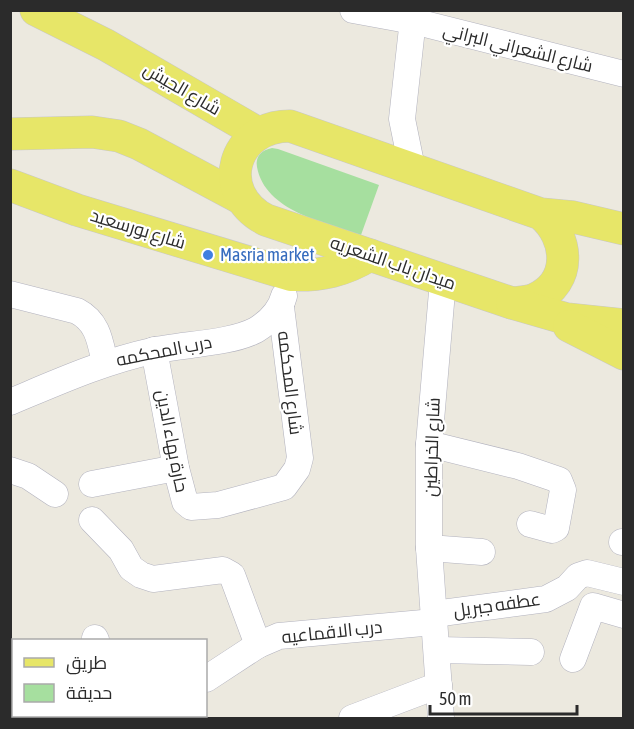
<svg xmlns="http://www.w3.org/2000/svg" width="634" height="729" viewBox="0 0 634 729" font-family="'Asap Condensed',Cairo,sans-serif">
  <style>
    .green { fill: #a6df9f }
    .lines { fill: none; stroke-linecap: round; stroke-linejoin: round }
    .minor-casing { stroke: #b2b2be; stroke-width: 27 }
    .major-casing { stroke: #c8c8c8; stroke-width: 33 }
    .minor { stroke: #fff; stroke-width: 26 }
    .major { stroke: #e7e668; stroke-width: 32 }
    .shop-dot { fill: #3f7fe0; stroke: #fff; stroke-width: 2 }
    .labels { text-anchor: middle; stroke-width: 4.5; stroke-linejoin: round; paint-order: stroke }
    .street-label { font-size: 18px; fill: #2b2b2b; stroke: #fff }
    .shop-label { font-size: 18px; fill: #366cbe; stroke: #fff; text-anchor: start }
  </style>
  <rect width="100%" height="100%" fill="#ece9df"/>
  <path class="green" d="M272,148L278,149L379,185L361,235C325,223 265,211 257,167C255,156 262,150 272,148Z"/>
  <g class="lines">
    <g class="minor-casing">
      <g id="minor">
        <path d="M353,10L413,21L624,74"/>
        <path d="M412,168L402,119L414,10"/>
        <path d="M10,294L77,311C98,322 100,341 105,363"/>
        <path d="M154,350L176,468L185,502L191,507L218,505L284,487L297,469L300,458L281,307"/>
        <path d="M10,402C58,382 102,362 152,351C182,344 229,344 256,330C269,322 280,311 284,296"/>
        <path d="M429,444L518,466L559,480L563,490L556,528L552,530L530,524"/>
        <path d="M10,470L28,476L55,494"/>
        <path d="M92,484L176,468"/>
        <path d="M92,520L121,550L131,568L141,575L153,579L223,570L232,575L258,645"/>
        <path d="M622,542H624"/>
        <path d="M429,548L482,552"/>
        <path d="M434,614L546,599L567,588L578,576L587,573L624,582"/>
        <path d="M95,638L96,640"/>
        <path d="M437,650L531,652"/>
        <path d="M573,659L593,606L624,615"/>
        <path d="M206,679L258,645L279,636L434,622"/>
        <path d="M34,716L35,718"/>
        <path d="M169,716L170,718"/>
        <path d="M119,718L126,716"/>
        <path d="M352,718L439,685"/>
        <path d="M441,718L429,548V444L443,280"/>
      </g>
    </g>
    <g class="major-casing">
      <g id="major">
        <path d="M36,10L106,45L258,133"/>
        <path d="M10,134L92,132L119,136L139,144L242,199"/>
        <path d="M10,185L77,210L291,275C321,276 344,271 370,255"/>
        <path d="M541,214C569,237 573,282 535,299C528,302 519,302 512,303L266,220C214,193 232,126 290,126L541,214L573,217L624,229"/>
        <path d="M512,303L567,319L624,325"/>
        <path d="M569,326L624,354"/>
      </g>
    </g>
    <use href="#minor" class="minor"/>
    <use href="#major" class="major"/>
  </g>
  <circle class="shop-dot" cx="208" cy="255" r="6"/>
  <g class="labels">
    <g class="street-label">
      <text transform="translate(518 48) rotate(14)" y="6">شارع الشعراني البراني</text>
      <text transform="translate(182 89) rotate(30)" y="6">شارع الجيش</text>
      <text transform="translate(138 229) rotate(17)" y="6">شارع بورسعيد</text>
      <text transform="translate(393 263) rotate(19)" y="6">ميدان باب الشعريه</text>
      <text transform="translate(164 351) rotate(-11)" y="6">درب المحكمه</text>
      <text transform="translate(290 383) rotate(83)" y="6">شارع المحكمه</text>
      <text transform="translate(172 441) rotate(79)" y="6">حارة بهاء الدين</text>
      <text transform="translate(432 447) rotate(-88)" y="6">شارع الخراطين</text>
      <text transform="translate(497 605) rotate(-8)" y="6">عطفه جبريل</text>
      <text transform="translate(332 632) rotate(-6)" y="6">درب الاقماعيه</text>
    </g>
    <g class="shop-label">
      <text x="220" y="261">Masria market</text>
    </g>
  </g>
  <rect width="634" height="729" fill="none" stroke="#2b2b2b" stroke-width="24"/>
  <rect x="12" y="639" width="195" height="78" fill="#ffffff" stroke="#aaaaaa" stroke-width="1.5"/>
  <rect x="24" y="658" width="30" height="9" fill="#e7e668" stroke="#aaaaaa" stroke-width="1.5"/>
  <text x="66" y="669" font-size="18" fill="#2b2b2b">طريق</text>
  <rect x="24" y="684" width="30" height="18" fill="#a6df9f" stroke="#aaaaaa" stroke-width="1.5"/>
  <text x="66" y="699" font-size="18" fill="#2b2b2b">حديقة</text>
  <path d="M430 705v9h147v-9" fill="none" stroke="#2b2b2b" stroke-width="3"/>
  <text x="439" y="705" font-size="18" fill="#2b2b2b" stroke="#ffffff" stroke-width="4.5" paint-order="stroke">50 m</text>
</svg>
